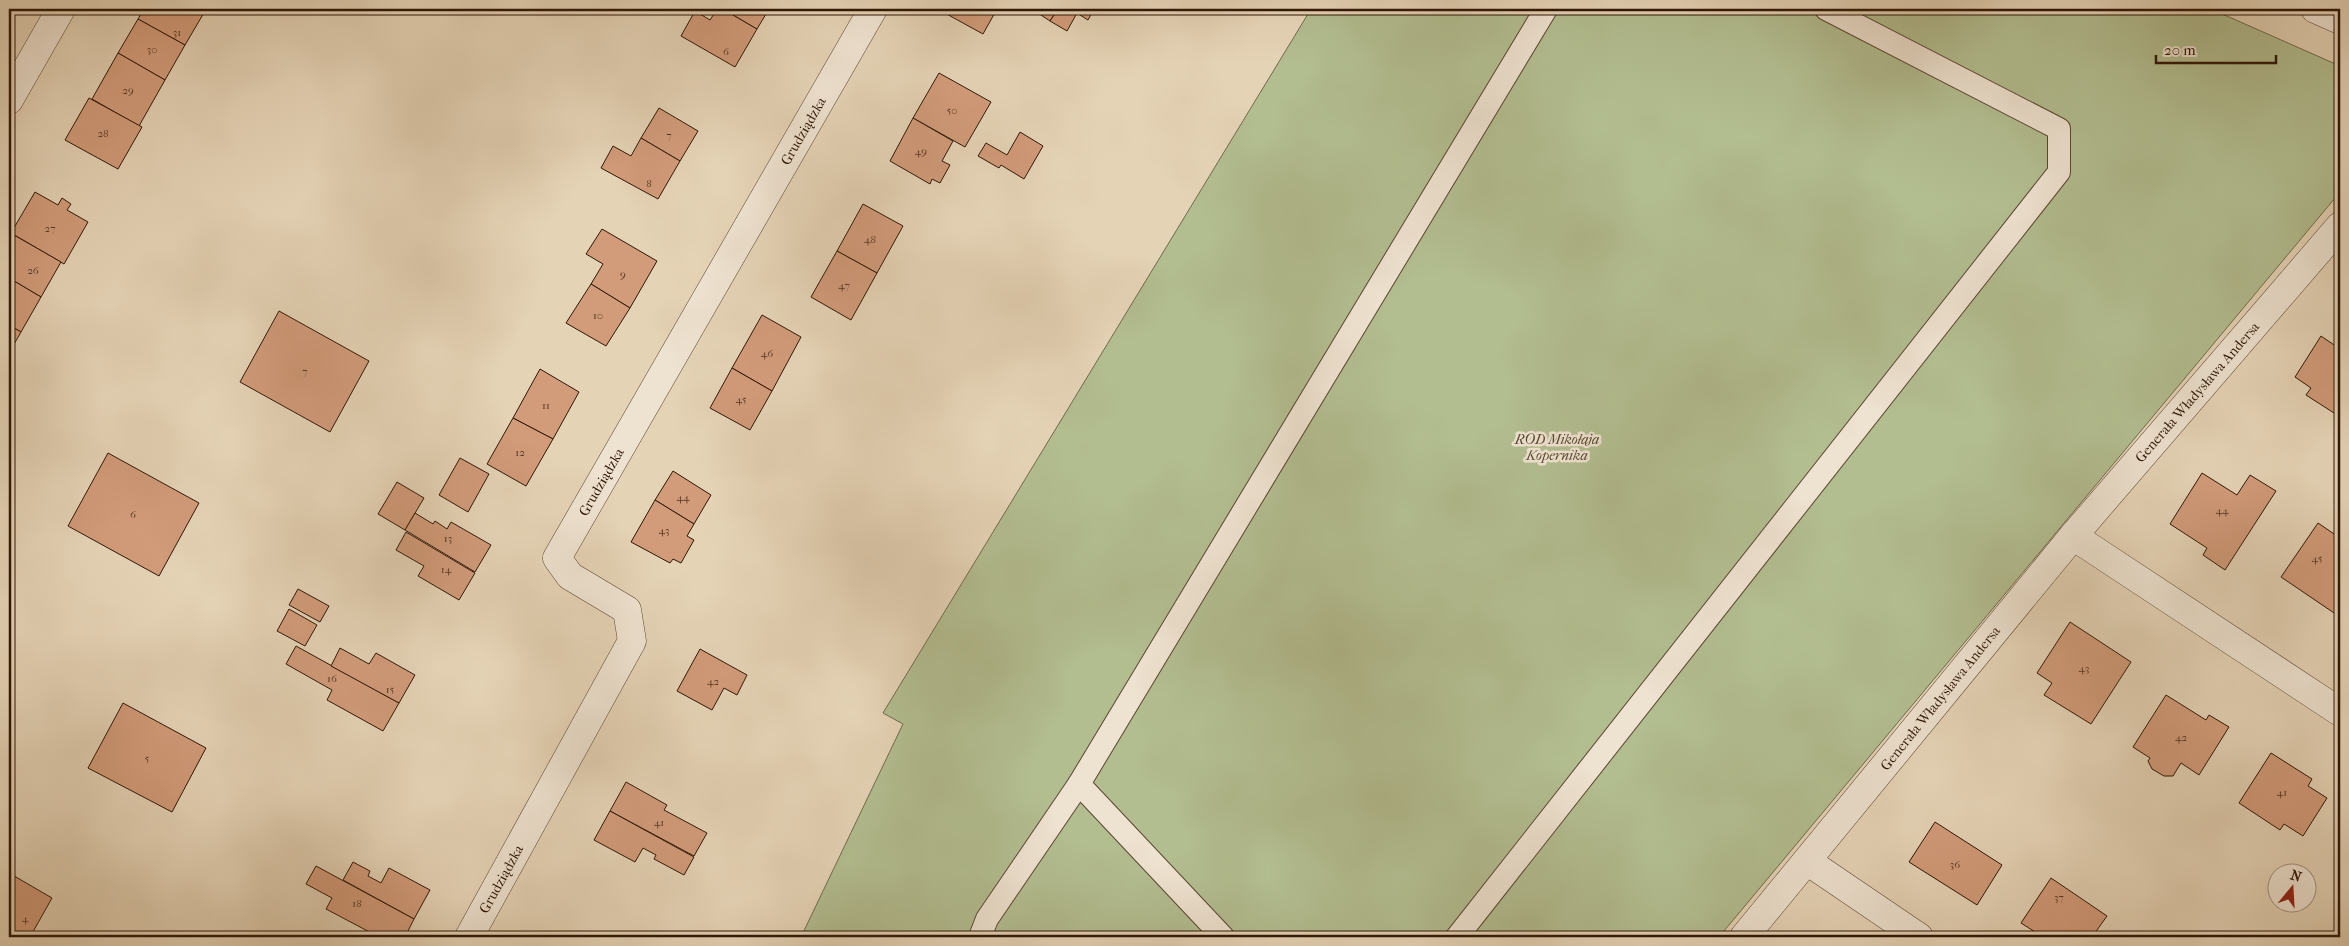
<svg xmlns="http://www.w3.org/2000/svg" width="2349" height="946" viewBox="0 0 2349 946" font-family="'IM FELL French Canon',serif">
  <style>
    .green { fill: #b2bd90; stroke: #706a4b }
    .building { fill: #d29b7a; stroke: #2f1706 }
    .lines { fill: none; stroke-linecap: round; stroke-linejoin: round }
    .lane-casing { stroke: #5c4632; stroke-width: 24 }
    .street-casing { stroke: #5c4632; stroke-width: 29 }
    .lane { stroke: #eee2d0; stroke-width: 22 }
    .street { stroke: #eee2d0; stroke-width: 28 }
    .labels { text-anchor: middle; stroke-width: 5; stroke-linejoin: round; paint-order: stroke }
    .number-label { font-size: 11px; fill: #583823 }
    .street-label { font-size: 14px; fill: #2f1706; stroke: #eee2d0 }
    .park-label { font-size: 14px; font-style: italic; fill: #56492f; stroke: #eee2d0 }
  </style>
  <rect width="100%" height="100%" fill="#e5d3b6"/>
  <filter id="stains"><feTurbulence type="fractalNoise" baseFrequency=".004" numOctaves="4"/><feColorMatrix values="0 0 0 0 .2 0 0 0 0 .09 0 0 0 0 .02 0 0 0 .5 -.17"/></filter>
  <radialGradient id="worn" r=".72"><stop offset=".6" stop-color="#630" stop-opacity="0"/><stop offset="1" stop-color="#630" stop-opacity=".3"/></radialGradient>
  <path class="green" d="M1311,9H2211L2340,66V192L1719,937H801L903,724L883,713Z"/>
  <g class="building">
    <path d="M144,9H201L205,11L185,45L138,19Z"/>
    <path d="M717,9H723L757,29L735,67L681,36L695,11L710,20Z"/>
    <path d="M723,9H769L757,29Z"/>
    <path d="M945,9H997L983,34L943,12Z"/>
    <path d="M1032,9H1058L1050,21Z"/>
    <path d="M1058,9H1094L1088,20L1077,13L1067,31L1050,21Z"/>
    <path d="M138,19L185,45L165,80L118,53Z"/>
    <path d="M118,53L165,80L139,126L92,99Z"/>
    <path d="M939,73L991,102L965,147L913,118Z"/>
    <path d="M89,98L142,127L118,169L65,140Z"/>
    <path d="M659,108L698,131L680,161L641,138Z"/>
    <path d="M913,118L953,141L942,161L950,165L940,183L932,179L930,184L890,161Z"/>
    <path d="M1020,132L1043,146L1024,179L1001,165L999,168L978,156L986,143L1007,155Z"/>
    <path d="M641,138L680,161L658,199L601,168L613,146L631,156Z"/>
    <path d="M35,192L58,205L62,198L71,204L67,210L88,222L64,264L11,233Z"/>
    <path d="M863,204L903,226L877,273L837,251Z"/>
    <path d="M602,229L657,261L630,308L591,284L603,264L586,254Z"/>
    <path d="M14,235L61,262L41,297L9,278V244Z"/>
    <path d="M837,251L877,273L851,320L811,297Z"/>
    <path d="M9,278L41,297L21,332L9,325Z"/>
    <path d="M591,284L630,308L606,346L566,323Z"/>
    <path d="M279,311L369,361L330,432L240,382Z"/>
    <path d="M762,315L801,337L772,391L732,368Z"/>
    <path d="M9,325L21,332L9,353Z"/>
    <path d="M2321,336L2340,349V407L2334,413L2306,395L2311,388L2295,377Z"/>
    <path d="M732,368L772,391L750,430L710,408Z"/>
    <path d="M540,369L579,392L553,439L513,418Z"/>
    <path d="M513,418L553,439L526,486L487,464Z"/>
    <path d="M108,453L199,503L159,576L68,526Z"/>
    <path d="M460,458L489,474L468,512L439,495Z"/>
    <path d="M673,471L711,495L694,524L655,500Z"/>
    <path d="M2202,473L2237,495L2250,475L2276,491L2225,570L2203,555L2207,548L2170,524Z"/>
    <path d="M397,482L424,498L405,530L378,514Z"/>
    <path d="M655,500L694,524L687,536L694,540L681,563L673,559L670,563L631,542Z"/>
    <path d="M415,513L433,524L435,521L447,529L451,522L491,545L475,572L405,530Z"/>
    <path d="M2318,523L2340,538V617L2281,577Z"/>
    <path d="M406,532L475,573L459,600L418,576L424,566L396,550Z"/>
    <path d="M298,589L329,606L320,622L289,605Z"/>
    <path d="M289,609L317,625L305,646L277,631Z"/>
    <path d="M2070,622L2131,662L2091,724L2044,695L2052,683L2037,673Z"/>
    <path d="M296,646L399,703L383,731L327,700L332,690L286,664Z"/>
    <path d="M340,648L369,664L376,653L415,675L399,703L331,666Z"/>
    <path d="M700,649L747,675L737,695L724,688L712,710L677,691Z"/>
    <path d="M2166,695L2206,720L2209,715L2229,727L2199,775L2181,763L2173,776H2164L2152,769L2148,761L2150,758L2133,747Z"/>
    <path d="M123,703L206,748L172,812L88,768Z"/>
    <path d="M2271,753L2312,779L2308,786L2327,798L2303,836L2284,824L2280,830L2239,803Z"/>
    <path d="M626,782L667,805L664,810L707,833L694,856L610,811Z"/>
    <path d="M610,811L694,857L684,875L654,859L656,855L643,848L635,862L594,840Z"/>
    <path d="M1935,822L2002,865L1977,905L1909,862Z"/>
    <path d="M353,862L370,871L368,876L381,883L389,868L430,890L414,919L343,880Z"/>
    <path d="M316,866L414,919L405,937H379L326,909L332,898L306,884Z"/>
    <path d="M9,873L52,898L30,937H9Z"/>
    <path d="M2051,878L2107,916L2092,937H2043L2021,923Z"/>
  </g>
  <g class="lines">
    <g class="lane-casing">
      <g id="lane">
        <path d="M1079,784L1223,937"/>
        <path d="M980,937L987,919L1079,784L1546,9"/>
        <path d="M1457,937L2059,172V129L1826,9"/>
      </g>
    </g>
    <g class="street-casing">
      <g id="street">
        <path d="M2315,9L2340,20"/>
        <path d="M9,100L61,9"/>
        <path d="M2073,536L2340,712"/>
        <path d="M1807,861L1919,937"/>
        <path d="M469,937L632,641L627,610L570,576L557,558L873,9"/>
        <path d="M1744,937L2073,536L2340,226"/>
      </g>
    </g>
    <use href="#lane" class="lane"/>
    <use href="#street" class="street"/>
  </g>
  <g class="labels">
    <g class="number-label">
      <text x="177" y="36">31</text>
      <text x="152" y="53">30</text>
      <text x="726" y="55">6</text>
      <text x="128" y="94">29</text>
      <text x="952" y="114">50</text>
      <text x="103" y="137">28</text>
      <text x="669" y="139">7</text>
      <text x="921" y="155">49</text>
      <text x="649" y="187">8</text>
      <text x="50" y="232">27</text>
      <text x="870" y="243">48</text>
      <text x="33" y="274">26</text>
      <text x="623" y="278">9</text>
      <text x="844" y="289">47</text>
      <text x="598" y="319">10</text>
      <text x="767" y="357">46</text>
      <text x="305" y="375">7</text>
      <text x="741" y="403">45</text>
      <text x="546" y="409">11</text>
      <text x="520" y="456">12</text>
      <text x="683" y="501">44</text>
      <text x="2222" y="514">44</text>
      <text x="133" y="518">6</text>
      <text x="664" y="534">43</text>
      <text x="448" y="542">13</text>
      <text x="2317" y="562">45</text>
      <text x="446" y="573">14</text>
      <text x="2084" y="672">43</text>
      <text x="332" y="682">16</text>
      <text x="713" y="685">42</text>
      <text x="390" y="693">15</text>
      <text x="2181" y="741">42</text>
      <text x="147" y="762">5</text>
      <text x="2282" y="796">41</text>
      <text x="659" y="826">41</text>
      <text x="1955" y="868">36</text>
      <text x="2059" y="901">37</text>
      <text x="357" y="907">18</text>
      <text x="25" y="922">4</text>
    </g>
    <g class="street-label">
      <text transform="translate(803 131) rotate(-60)" y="5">Grudziądzka</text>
      <text transform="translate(2197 392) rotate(-49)" y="5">Generała Władysława Andersa</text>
      <text transform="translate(601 482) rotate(-60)" y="5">Grudziądzka</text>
      <text transform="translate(1940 698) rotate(-51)" y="5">Generała Władysława Andersa</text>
      <text transform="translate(501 879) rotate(-61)" y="5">Grudziądzka</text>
    </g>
    <g class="park-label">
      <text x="1557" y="444">ROD Mikołaja<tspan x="1557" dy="16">Kopernika</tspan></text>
    </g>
  </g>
  <rect width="2349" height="946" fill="none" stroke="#e5d3b6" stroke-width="30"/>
  <rect x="10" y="10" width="2329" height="926" fill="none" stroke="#2f1706" stroke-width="2.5"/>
  <rect x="15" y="15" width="2319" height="916" fill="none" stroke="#2f1706"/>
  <g transform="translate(2292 888) rotate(18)"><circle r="24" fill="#eee2d0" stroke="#a2917f"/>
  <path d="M0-4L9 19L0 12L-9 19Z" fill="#8f2418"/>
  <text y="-8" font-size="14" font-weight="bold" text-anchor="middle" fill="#2f1706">N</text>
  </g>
  <path d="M2156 55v8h120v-8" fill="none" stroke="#2f1706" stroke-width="2.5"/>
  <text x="2164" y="55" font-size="15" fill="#2f1706" stroke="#eee2d0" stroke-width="4" paint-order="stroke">20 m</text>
  <rect width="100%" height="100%" filter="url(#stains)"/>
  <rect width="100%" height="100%" fill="url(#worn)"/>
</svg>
